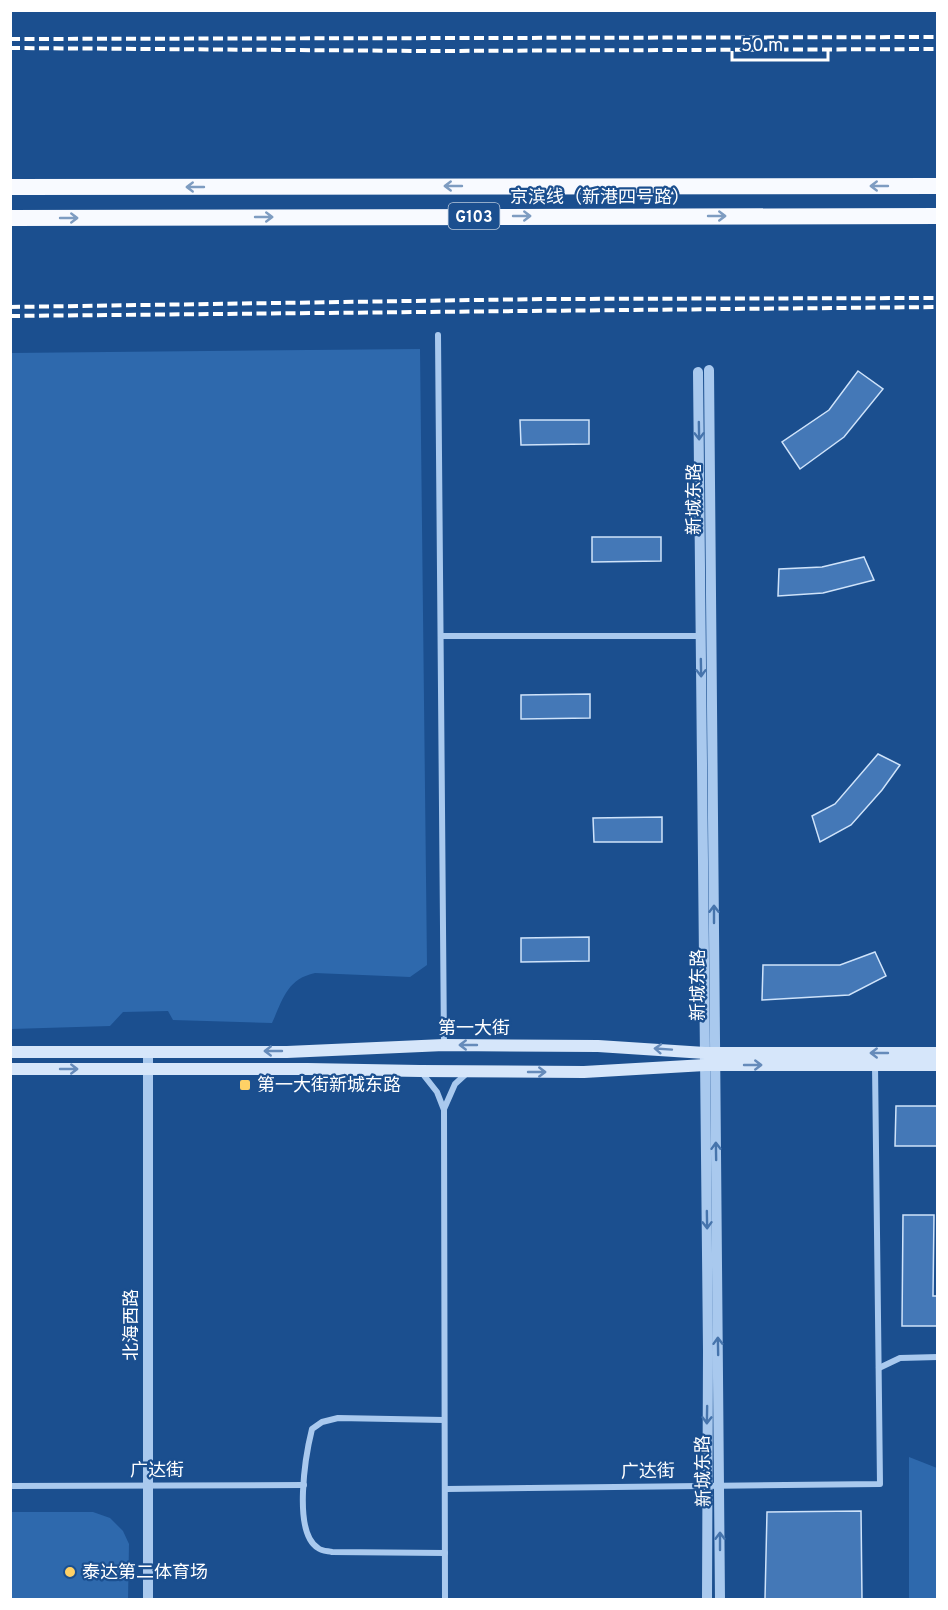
<svg xmlns="http://www.w3.org/2000/svg" width="948" height="1610" viewBox="0 0 948 1610" font-family="Overpass,'Noto Sans SC',sans-serif">
  <style>
    .green { fill: #2e69ad }
    .building { fill: #4478b7; stroke: #cfe3fa; stroke-width: 1.5 }
    .lines { fill: none; stroke-linecap: round; stroke-linejoin: round }
    .minor { stroke: #a9c9ee; stroke-width: 6 }
    .tertiary { stroke: #a9c9ee; stroke-width: 10 }
    .secondary { stroke: #d6e6fa; stroke-width: 12 }
    .trunk { stroke: #f8faff; stroke-width: 16 }
    .rail { stroke: #fff; stroke-width: 4; stroke-dasharray: 10 4.5; stroke-linecap: butt }
    .oneway { stroke: #7e9cc1 }
    .oneway2 { stroke: #4674ac }
    .oneway3 { stroke: #668bba }
    .poi-dot { fill: #ffd166; stroke: #1b4f8f; stroke-width: 2 }
    .labels { text-anchor: middle; stroke-width: 4.5; stroke-linejoin: round; paint-order: stroke }
    .shield { fill: #1b4f8f; stroke: #bbcadd; stroke-width: 1.5 }
    .shield-label { font-size: 16px; font-weight: bold; fill: #fff }
    .street-label { font-size: 18px; fill: #fff; stroke: #1b4f8f }
    .poi-label { font-size: 18px; fill: #fff; stroke: #1b4f8f; text-anchor: start }
  </style>
  <rect width="100%" height="100%" fill="#1b4f8f"/>
  <g class="green">
    <path d="M420,349L427,965L410,977L315,973C287,979 283,999 272,1023L173,1020L168,1011L123,1012L110,1026L11,1029V353Z"/>
    <path d="M909,1457L937,1468V1599H909Z"/>
    <path d="M11,1512H93L110,1518L123,1531L129,1544L128,1599H11Z"/>
  </g>
  <g class="building">
    <path d="M858,371L883,389L844,437L800,469L782,442L829,410Z"/>
    <path d="M520,420H589V444L521,445Z"/>
    <path d="M592,537H661V561L592,562Z"/>
    <path d="M864,557L874,580L823,593L778,596L779,569L822,567Z"/>
    <path d="M590,694V718L521,719V695Z"/>
    <path d="M878,754L900,765L882,790L851,825L820,842L812,816L835,804Z"/>
    <path d="M662,817V842H594L593,818Z"/>
    <path d="M589,937V961L521,962V938Z"/>
    <path d="M875,952L886,976L849,995L762,1000L763,965H840Z"/>
    <path d="M896,1106H938V1146H895Z"/>
    <path d="M903,1215H934L933,1296H938V1326H902Z"/>
    <path d="M861,1511L862,1599H765L767,1512Z"/>
  </g>
  <g class="lines">
    <g class="minor">
      <path d="M438,335L444,1045"/>
      <path d="M441,636H702"/>
      <path d="M422,1073L437,1092L444,1110L445,1600"/>
      <path d="M444,1109L455,1084L467,1073"/>
      <path d="M879,1368L900,1358L938,1357"/>
      <path d="M444,1420L338,1418L322,1422L312,1429C306,1453 292,1532 318,1548C321,1551 328,1551 332,1552L445,1553"/>
      <path d="M10,1486L304,1485"/>
      <path d="M446,1489L880,1484L875,1065"/>
    </g>
    <g class="tertiary">
      <path d="M709,370L720,1600"/>
      <path d="M698,372L708,1351L707,1600"/>
      <path d="M148,1600V1051"/>
    </g>
    <g class="secondary">
      <path d="M10,1052H287L444,1045L598,1046L705,1053H938"/>
      <path d="M10,1069H308L420,1071L584,1072L705,1065H938"/>
    </g>
    <g class="trunk">
      <path d="M10,187L938,186"/>
      <path d="M10,218L938,216"/>
    </g>
    <g class="rail">
      <path d="M10,39L938,37"/>
      <path d="M10,48L428,51L938,49"/>
      <path d="M10,307L543,299L938,298"/>
      <path d="M10,316L938,307"/>
    </g>
  </g>
  <defs><path id="oneway-shaft" d="M-6 0H5M1.5-3L5.5 0L1.5 3" fill="none" stroke-width="1.6" stroke-linecap="round" stroke-linejoin="round" transform="scale(1.5)"/></defs>
  <g class="oneway">
    <use href="#oneway-shaft" transform="translate(453 186) rotate(180)"/>
    <use href="#oneway-shaft" transform="translate(879 186) rotate(180)"/>
    <use href="#oneway-shaft" transform="translate(195 187) rotate(180)"/>
    <use href="#oneway-shaft" transform="translate(522 216)"/>
    <use href="#oneway-shaft" transform="translate(717 216)"/>
    <use href="#oneway-shaft" transform="translate(264 217)"/>
    <use href="#oneway-shaft" transform="translate(69 218)"/>
  </g>
  <g class="oneway2">
    <use href="#oneway-shaft" transform="translate(699 431) rotate(89)"/>
    <use href="#oneway-shaft" transform="translate(701 668) rotate(89)"/>
    <use href="#oneway-shaft" transform="translate(714 914) rotate(-90)"/>
    <use href="#oneway-shaft" transform="translate(716 1151) rotate(-91)"/>
    <use href="#oneway-shaft" transform="translate(707 1220) rotate(89)"/>
    <use href="#oneway-shaft" transform="translate(718 1346) rotate(-91)"/>
    <use href="#oneway-shaft" transform="translate(707 1415) rotate(91)"/>
    <use href="#oneway-shaft" transform="translate(720 1541) rotate(-90)"/>
  </g>
  <g class="oneway3">
    <use href="#oneway-shaft" transform="translate(468 1045) rotate(-180)"/>
    <use href="#oneway-shaft" transform="translate(663 1049) rotate(-176)"/>
    <use href="#oneway-shaft" transform="translate(273 1051) rotate(-180)"/>
    <use href="#oneway-shaft" transform="translate(879 1053) rotate(-180)"/>
    <use href="#oneway-shaft" transform="translate(753 1065)"/>
    <use href="#oneway-shaft" transform="translate(69 1069)"/>
    <use href="#oneway-shaft" transform="translate(537 1072)"/>
  </g>
  <g class="poi-dot">
    <rect x="239" y="1079" width="12" height="12" rx="3"/>
    <circle cx="70" cy="1572" r="6"/>
  </g>
  <g class="labels">
    <rect class="shield" x="448.5" y="203" width="51" height="26" rx="4.5"/>
    <g class="shield-label">
      <text x="474" y="222">G103</text>
    </g>
    <g class="street-label">
      <text x="600" y="203">京滨线（新港四号路）</text>
      <text transform="translate(694 499) rotate(-90)" y="6">新城东路</text>
      <text transform="translate(698 985) rotate(-90)" y="6">新城东路</text>
      <text x="474" y="1034">第一大街</text>
      <text transform="translate(131 1325) rotate(-90)" y="6">北海西路</text>
      <text x="157" y="1476">广达街</text>
      <text transform="translate(648 1471) rotate(-1)" y="6">广达街</text>
      <text transform="translate(703 1471) rotate(-91)" y="6">新城东路</text>
    </g>
    <g class="poi-label">
      <text x="257" y="1091">第一大街新城东路</text>
      <text x="82" y="1578">泰达第二体育场</text>
    </g>
  </g>
  <rect width="948" height="1610" fill="none" stroke="#ffffff" stroke-width="24"/>
  <path d="M732 51v9h96v-9" fill="none" stroke="#ffffff" stroke-width="3"/>
  <text x="741" y="51" font-size="18" fill="#ffffff" stroke="#1b4f8f" stroke-width="4.5" paint-order="stroke">50 m</text>
</svg>
